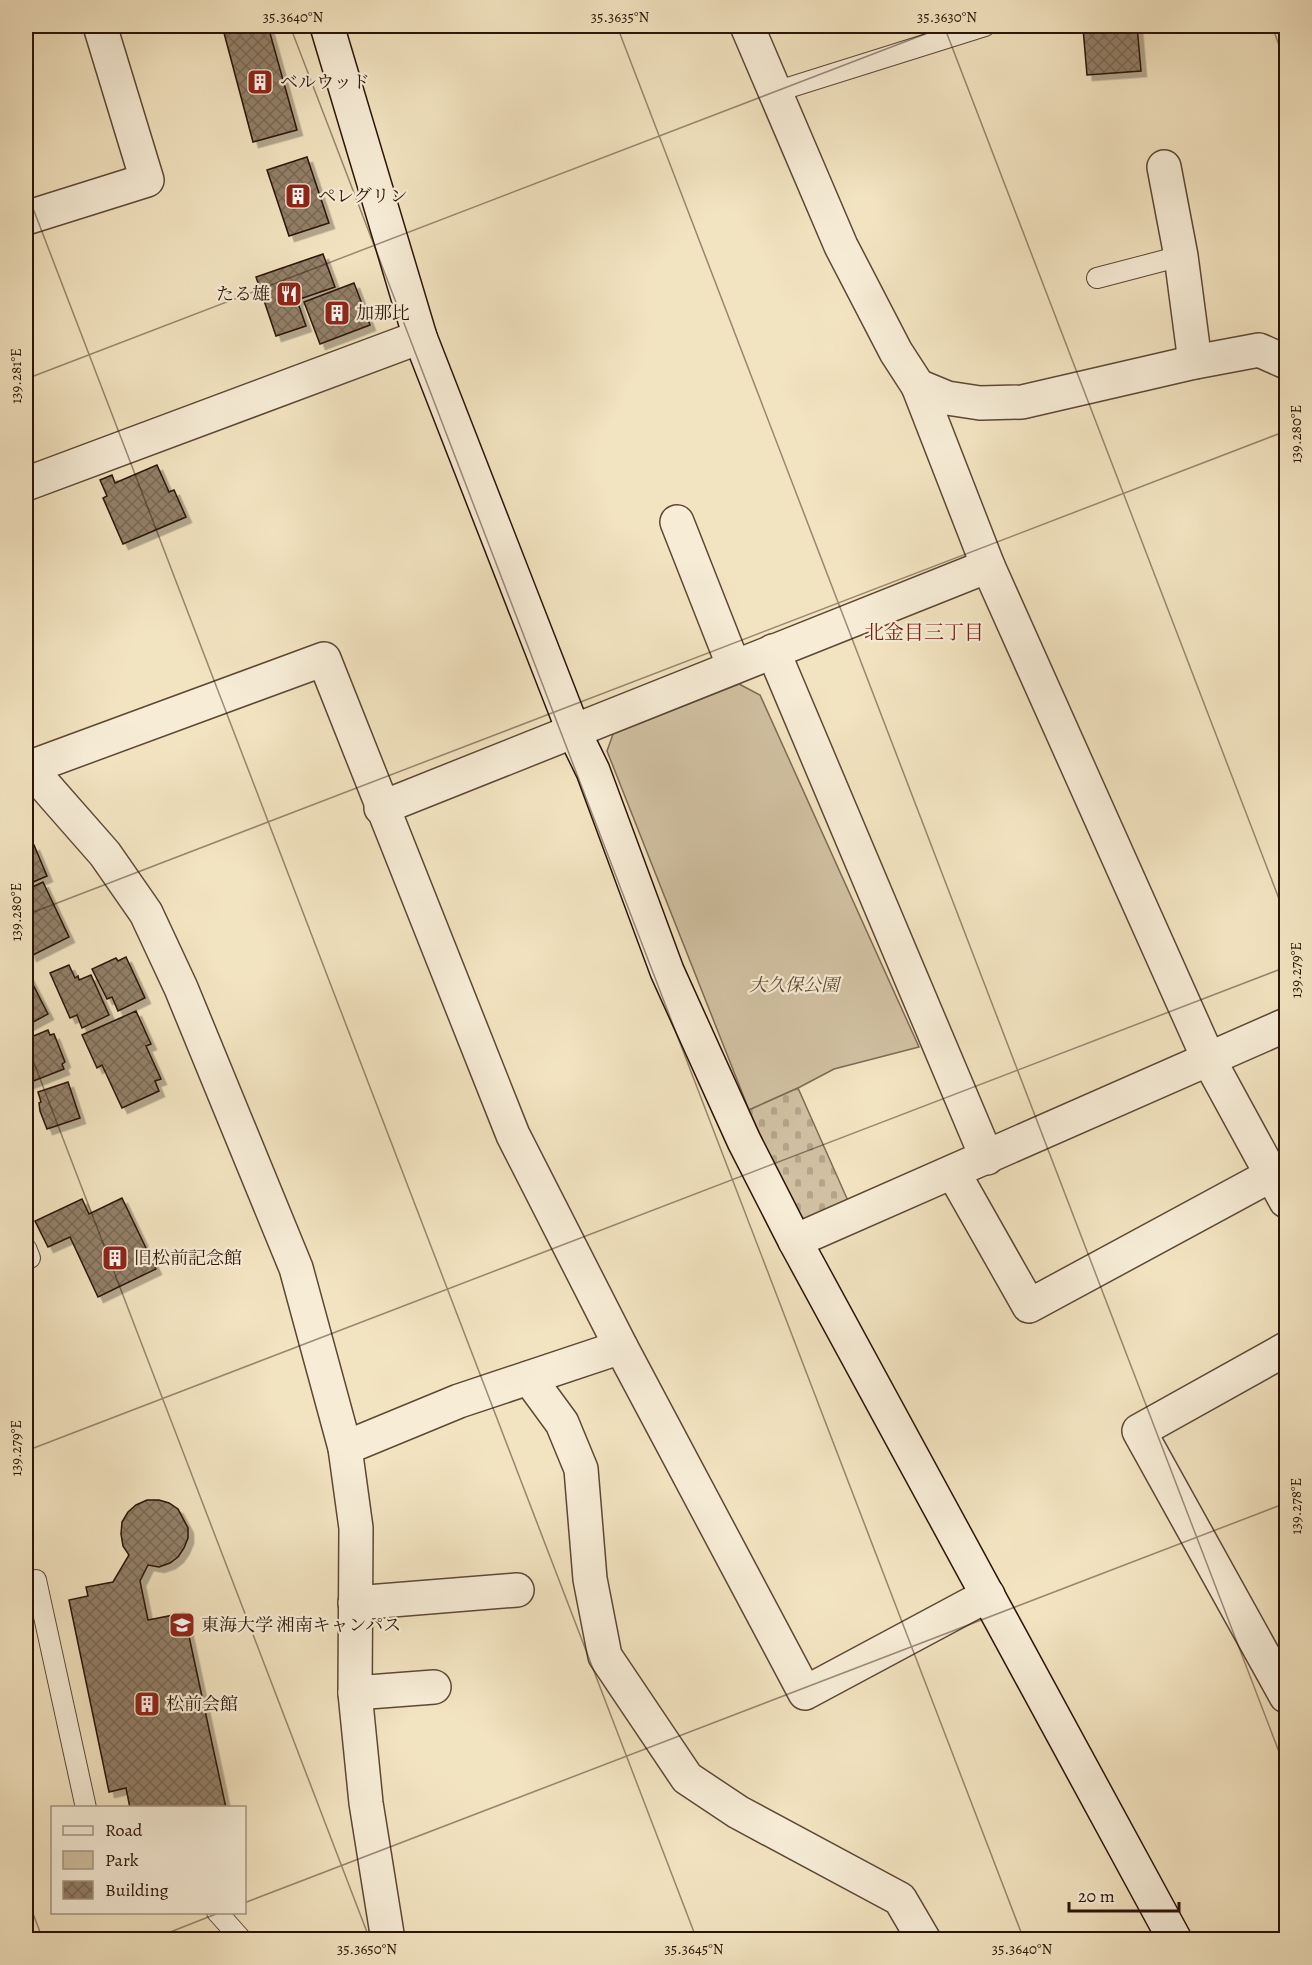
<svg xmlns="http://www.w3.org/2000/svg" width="1312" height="1965" viewBox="0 0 1312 1965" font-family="Alegreya,'Noto Serif JP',serif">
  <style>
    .green { fill: #d1c1a2; stroke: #7e6a55; stroke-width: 1.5 }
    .cemetery { fill: url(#cemetery-stones); stroke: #7e6a55; stroke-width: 1.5 }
    .building { fill: url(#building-cross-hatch); stroke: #2b1408; stroke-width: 1.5; filter: url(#shadow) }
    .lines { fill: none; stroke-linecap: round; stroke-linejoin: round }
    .lane-casing { stroke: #5d4836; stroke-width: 22 }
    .street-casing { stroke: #5d4836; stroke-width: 36 }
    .secondary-casing { stroke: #2b1408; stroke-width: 36 }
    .lane { stroke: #f7edd7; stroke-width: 20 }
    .street { stroke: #f7edd7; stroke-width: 33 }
    .secondary { stroke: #f7edd7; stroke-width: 33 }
    .ticks { fill: none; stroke: #2b1408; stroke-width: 1.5; stroke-opacity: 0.45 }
    .labels { text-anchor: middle; stroke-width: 4.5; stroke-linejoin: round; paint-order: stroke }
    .poi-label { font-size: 18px; fill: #2b1408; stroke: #f7edd7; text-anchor: start }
    .park-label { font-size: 18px; font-style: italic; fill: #5d4836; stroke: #f7edd7 }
    .neighbourhood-label { font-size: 20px; fill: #7a1f14; stroke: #f7edd7 }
    .neatline { fill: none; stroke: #2b1408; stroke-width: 2 }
    .ticks-label { font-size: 15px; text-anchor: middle; fill: #2b1408 }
  </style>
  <defs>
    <pattern id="cemetery-stones" width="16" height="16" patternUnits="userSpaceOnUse" patternTransform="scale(1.5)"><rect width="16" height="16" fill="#d1c1a2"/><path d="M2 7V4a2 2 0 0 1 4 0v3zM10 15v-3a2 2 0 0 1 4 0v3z" fill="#b4a58a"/></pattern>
    <pattern id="building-cross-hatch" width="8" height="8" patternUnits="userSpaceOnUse" patternTransform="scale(1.5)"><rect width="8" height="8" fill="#938068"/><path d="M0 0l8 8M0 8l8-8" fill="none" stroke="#786854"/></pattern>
    <filter id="shadow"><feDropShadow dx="5.5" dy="5.5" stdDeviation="0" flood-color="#0004"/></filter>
  </defs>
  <rect width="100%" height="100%" fill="#f3e4c1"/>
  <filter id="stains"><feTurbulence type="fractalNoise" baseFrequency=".00333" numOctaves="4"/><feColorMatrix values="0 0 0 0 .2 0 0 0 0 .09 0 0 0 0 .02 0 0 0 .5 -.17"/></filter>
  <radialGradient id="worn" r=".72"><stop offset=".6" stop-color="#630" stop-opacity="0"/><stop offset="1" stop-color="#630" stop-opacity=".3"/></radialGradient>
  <path class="green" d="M739,684L760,695L919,1047L834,1069L798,1088L749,1110L607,751L613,734Z"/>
  <path class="cemetery" d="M798,1088L849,1203L800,1225L749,1110Z"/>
  <g class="building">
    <path d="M252,26H268L297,130L253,142L224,33Z"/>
    <path d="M920,26H942L923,33Z"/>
    <path d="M1107,26H1137L1141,71L1087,75L1083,28Z"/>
    <path d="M307,157L329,223L289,236L267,170Z"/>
    <path d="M323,254L335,287L297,300L306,326L276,336L256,277Z"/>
    <path d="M354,283L370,325L320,344L304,302Z"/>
    <path d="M157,465L169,492L174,490L186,517L123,544L103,498L107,496L100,480L112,475L115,483Z"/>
    <path d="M34,845L47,876L26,885V849Z"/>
    <path d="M43,882L69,937L31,956L26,944V890Z"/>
    <path d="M126,957L145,998L118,1011L112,997L107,999L92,969L116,958L118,961Z"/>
    <path d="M69,965L75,978L78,976L79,980L91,975L109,1015L82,1028L77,1015L70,1018L50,973Z"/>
    <path d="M26,971L48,1014L26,1026Z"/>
    <path d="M136,1011L151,1044L146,1046L161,1079L155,1081L159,1091L122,1108L102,1065L97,1068L82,1035Z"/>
    <path d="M48,1030L50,1035L54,1034L65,1062L62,1064L64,1069L26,1084V1039Z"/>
    <path d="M68,1082L80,1118L47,1129L40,1111L39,1103L41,1102L38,1092Z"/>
    <path d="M122,1198L156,1269L98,1297L70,1237L48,1247L35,1221L82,1199L89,1214Z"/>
    <path d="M147,1500H159L169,1503L178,1509L188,1528V1538L184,1548L178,1557L170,1563L159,1567L148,1565L140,1581L148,1620L184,1613L226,1808H130L126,1788L109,1792L69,1600L88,1596L86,1587L113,1582L129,1555L123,1546L121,1534L122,1522L128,1512L136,1505Z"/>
  </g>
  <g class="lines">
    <g class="lane-casing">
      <g id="lane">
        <path d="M775,92L985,26"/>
        <path d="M1097,278L1181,256"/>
        <path d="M26,1248L30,1258"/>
        <path d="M36,1580L86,1808"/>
        <path d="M217,1912L242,1940"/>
      </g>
    </g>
    <g class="street-casing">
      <g id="street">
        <path d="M747,26L841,246L896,352L918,386L947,398L980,403L1022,402L1195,362L1259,350L1286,362"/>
        <path d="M1164,167L1181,256L1195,362"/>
        <path d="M26,218L147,180L100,26"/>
        <path d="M918,386L988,566L1209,1060L1286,1201"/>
        <path d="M26,484L420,337"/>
        <path d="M677,522L734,667"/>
        <path d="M773,651L987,1158"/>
        <path d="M26,764L105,854L146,913L181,988L296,1268L345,1448L356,1528L355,1693L366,1803L388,1940"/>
        <path d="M28,768L324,659L513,1135L621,1347L805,1693L988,1595"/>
        <path d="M381,808L988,566"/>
        <path d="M953,1172L1029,1306L1273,1174"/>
        <path d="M795,1241L1286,1025"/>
        <path d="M1286,1349L1139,1431L1286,1696"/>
        <path d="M529,1378L562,1423L581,1469L590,1579L605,1656L687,1778L738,1812L900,1899L924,1940"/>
        <path d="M345,1448L459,1401L621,1347"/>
        <path d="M355,1603L517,1590"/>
        <path d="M355,1693L434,1687"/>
      </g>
    </g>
    <g class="secondary-casing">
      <path id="secondary" d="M327,26L420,337L574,732L593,771L667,971L744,1141L795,1241L1175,1940"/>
    </g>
    <use href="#lane" class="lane"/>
    <use href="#street" class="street"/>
    <use href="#secondary" class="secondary"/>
  </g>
  <path class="ticks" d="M290,26L1024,1940M617,26L1286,1770M944,26L1286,917M1272,26L1286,64M26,190L697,1940M26,379L946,26M26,915L1286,431M26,1042L370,1940M26,1451L1286,967M26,1895L43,1940M244,1903L1286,1503M150,1940L221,1912"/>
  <defs>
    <g id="building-square" transform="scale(1.35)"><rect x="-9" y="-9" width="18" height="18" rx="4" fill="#8f2418" stroke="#f7edd7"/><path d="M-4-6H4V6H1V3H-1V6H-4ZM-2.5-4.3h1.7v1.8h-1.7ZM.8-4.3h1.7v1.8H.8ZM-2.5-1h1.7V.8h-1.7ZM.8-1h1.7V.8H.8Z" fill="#fff"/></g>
    <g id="restaurant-square" transform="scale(1.35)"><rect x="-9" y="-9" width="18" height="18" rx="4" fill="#8f2418" stroke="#f7edd7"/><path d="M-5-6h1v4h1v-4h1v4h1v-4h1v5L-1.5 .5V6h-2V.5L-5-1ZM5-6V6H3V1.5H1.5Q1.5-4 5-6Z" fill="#fff"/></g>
    <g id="university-square" transform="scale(1.35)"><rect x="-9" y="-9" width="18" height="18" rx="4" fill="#8f2418" stroke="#f7edd7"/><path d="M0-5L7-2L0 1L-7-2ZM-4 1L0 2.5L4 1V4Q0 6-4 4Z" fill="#fff"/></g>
  </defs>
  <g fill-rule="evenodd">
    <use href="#building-square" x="260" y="82"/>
    <use href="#building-square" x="298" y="196"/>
    <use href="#restaurant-square" x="289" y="294"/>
    <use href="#building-square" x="337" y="313"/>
    <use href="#building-square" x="115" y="1258"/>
    <use href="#university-square" x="182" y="1625"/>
    <use href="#building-square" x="147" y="1704"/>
  </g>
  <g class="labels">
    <g class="poi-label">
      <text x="280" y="88">ベルウッド</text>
      <text x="318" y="202">ペレグリン</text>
      <text x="270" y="300" text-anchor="end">たる雄</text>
      <text x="356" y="319">加那比</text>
      <text x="134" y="1264">旧松前記念館</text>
      <text x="201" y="1631">東海大学 湘南キャンパス</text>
      <text x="166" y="1710">松前会館</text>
    </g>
    <g class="park-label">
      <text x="794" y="991">大久保公園</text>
    </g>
    <g class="neighbourhood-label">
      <text x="924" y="639">北金目三丁目</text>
    </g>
  </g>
  <rect width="1312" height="1965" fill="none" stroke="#f3e4c1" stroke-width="66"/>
  <rect x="51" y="1806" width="195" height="108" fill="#f7edd7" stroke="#a59684" stroke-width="1.5"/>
  <rect x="63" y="1826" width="30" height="9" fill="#f7edd7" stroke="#a59684" stroke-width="1.5"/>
  <text x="105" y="1836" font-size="18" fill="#2b1408">Road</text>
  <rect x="63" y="1851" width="30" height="18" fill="#d1c1a2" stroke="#a59684" stroke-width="1.5"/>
  <text x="105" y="1866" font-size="18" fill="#2b1408">Park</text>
  <rect x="63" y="1881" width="30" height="18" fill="url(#building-cross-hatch)" stroke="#a59684" stroke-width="1.5"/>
  <text x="105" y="1896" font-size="18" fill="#2b1408">Building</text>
  <path d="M1069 1902v9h110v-9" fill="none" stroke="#2b1408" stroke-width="3"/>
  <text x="1078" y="1902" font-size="18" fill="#2b1408" stroke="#f7edd7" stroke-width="4.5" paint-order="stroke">20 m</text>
  <rect x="33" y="33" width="1246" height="1899" class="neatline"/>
  <g class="ticks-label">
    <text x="293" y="22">35.3640°N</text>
    <text x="620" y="22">35.3635°N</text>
    <text x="947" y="22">35.3630°N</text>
    <text transform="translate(16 376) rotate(-90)" y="5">139.281°E</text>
    <text transform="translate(1296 434) rotate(-90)" y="5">139.280°E</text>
    <text transform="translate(16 912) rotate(-90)" y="5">139.280°E</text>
    <text transform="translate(1296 970) rotate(-90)" y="5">139.279°E</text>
    <text transform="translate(16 1448) rotate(-90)" y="5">139.279°E</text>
    <text transform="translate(1296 1506) rotate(-90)" y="5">139.278°E</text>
    <text x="367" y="1954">35.3650°N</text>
    <text x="694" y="1954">35.3645°N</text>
    <text x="1022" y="1954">35.3640°N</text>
  </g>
  <rect width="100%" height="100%" filter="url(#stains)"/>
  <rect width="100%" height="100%" fill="url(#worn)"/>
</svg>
